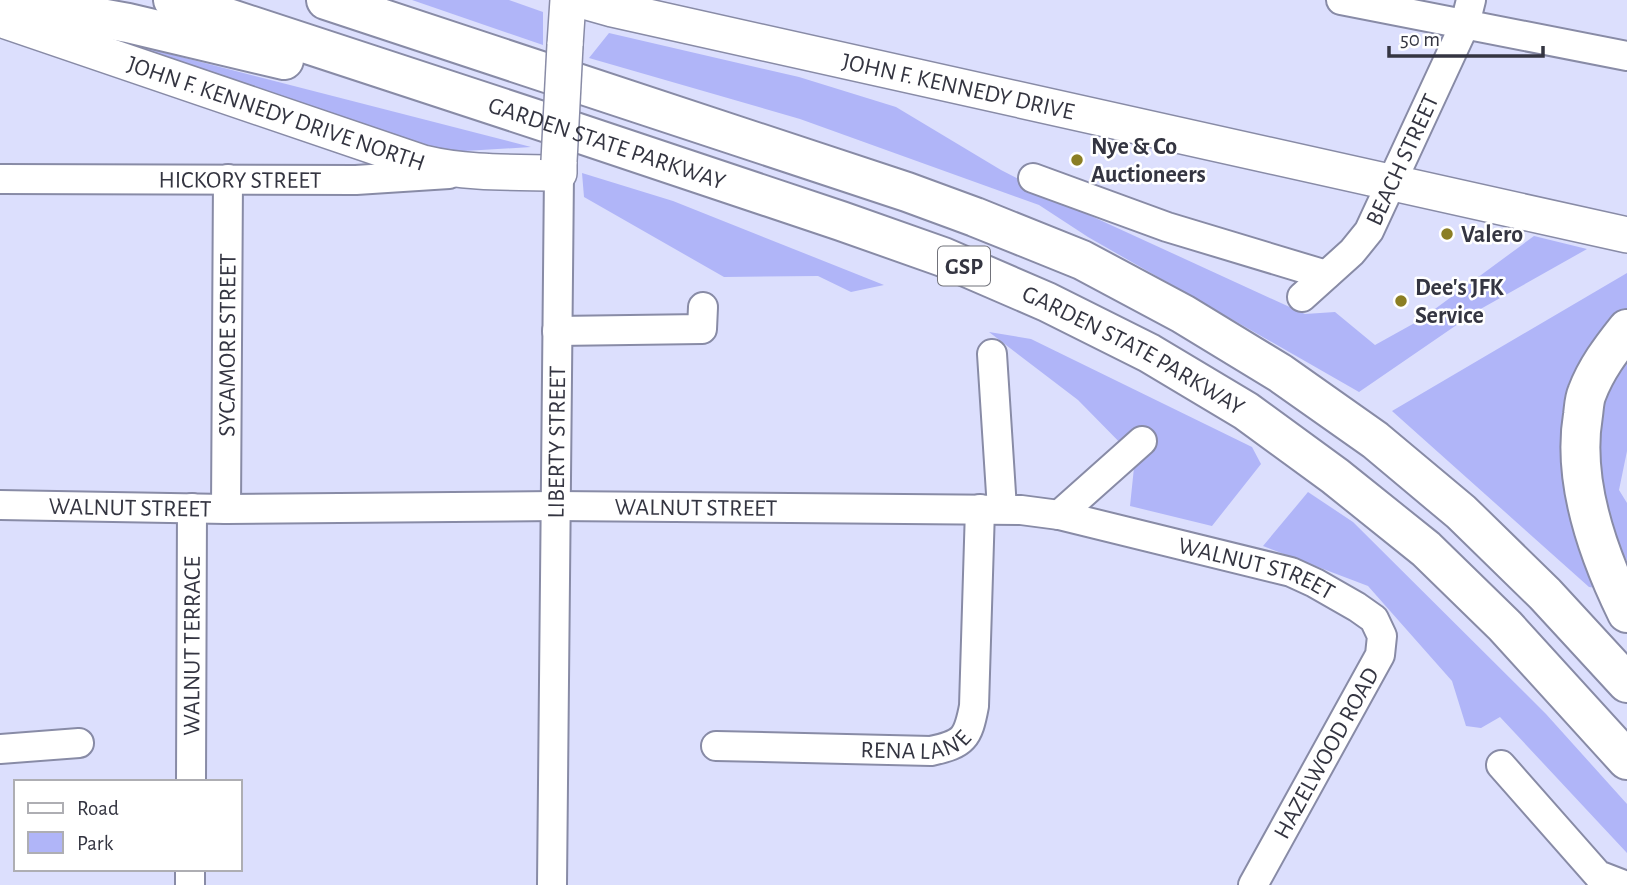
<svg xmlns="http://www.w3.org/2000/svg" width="1627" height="885" viewBox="0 0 1627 885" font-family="'Alegreya Sans',sans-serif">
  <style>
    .green { fill: #b0b5f8 }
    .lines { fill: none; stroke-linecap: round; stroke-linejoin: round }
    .minor-casing { stroke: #888ba6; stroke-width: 32 }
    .major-casing { stroke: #888ba6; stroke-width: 38 }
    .highway-casing { stroke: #888ba6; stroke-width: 42 }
    .minor { stroke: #fff; stroke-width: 28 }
    .major { stroke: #fff; stroke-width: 35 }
    .highway { stroke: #fff; stroke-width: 38 }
    .major-bridge-casing { stroke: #888ba6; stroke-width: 38; stroke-linecap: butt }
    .major-bridge { stroke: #fff; stroke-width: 35 }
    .poi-dot { fill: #8b7e24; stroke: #fff; stroke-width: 2.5 }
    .labels { text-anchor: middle; stroke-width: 5; stroke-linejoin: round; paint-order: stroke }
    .shield { fill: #fff; stroke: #71727a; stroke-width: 2 }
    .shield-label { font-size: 23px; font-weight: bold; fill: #343541 }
    .street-label { font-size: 24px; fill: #343541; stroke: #fff }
    .poi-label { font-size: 24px; font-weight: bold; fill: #343541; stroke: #fff; text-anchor: start }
  </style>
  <rect width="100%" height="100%" fill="#dcdffd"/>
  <g class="green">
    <path d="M412,0H509L543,12V45Z"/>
    <path d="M609,33L799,77L896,107L1001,170L1078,210L1305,314L1335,312L1375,345L1420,320L1534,236L1587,249L1477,311L1359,392L1088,237L1039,205L800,119L589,58Z"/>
    <path d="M96,35L531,147L448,152Z"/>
    <path d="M582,173L673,201L884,285L851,292L818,276L724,277L584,197Z"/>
    <path d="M1627,273V318L1575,392L1606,589L1589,587L1392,411Z"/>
    <path d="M989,332L1031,339L1252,447L1261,464L1212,526L1130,506L1135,458L1078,400Z"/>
    <path d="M1627,352V451L1619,490L1627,503V561L1616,541L1592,454L1603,392Z"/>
    <path d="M1308,492L1353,522L1546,714L1627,804V853L1500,717L1481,728L1466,726L1452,681L1368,586L1263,546Z"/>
  </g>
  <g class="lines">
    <g class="minor-casing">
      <g id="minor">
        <path d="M1341,0L1627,56"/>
        <path d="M1033,178L1167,227L1326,275"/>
        <path id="s1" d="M0,179L356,180L449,174"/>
        <path id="s2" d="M1302,297L1352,252L1369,231L1465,24L1471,0"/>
        <path d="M557,331L702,329L703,307"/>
        <path d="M992,354L1002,509"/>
        <path id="s3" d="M0,505L226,509L555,506L1021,510L1059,515L1291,572L1315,583L1357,607L1374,619L1382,636L1380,655L1253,885"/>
        <path id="s4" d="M226,509L228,179"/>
        <path d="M1059,515L1142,441"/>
        <path id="s5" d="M716,746L931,751C964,744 968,738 974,706L980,509"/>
        <path d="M0,749L79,743"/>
        <path d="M1501,765L1598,875L1624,885"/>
        <path id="s6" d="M191,782L192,508"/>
        <path d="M190,885V869"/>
        <path id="s7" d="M552,885L559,173"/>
      </g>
    </g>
    <g class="major-casing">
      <g id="major">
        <path id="s8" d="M580,0L612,9L1627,235"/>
        <path id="s9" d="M0,19L423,163C468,174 513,172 559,173V161"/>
        <path d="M565,45L568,0"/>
      </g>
    </g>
    <g class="highway-casing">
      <g id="highway">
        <path d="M2,0L128,23L284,60"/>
        <path id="s10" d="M173,0L566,129L841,221L943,257L1047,302L1149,353L1246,411L1335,476L1426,549L1505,626L1627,760"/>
        <path d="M326,0L907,192L975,217L1082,260L1183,314L1280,373L1375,440L1461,512L1545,594L1627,683"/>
        <path d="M1627,329C1611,349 1596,369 1587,393C1584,400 1584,408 1583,415C1572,480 1598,554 1627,613"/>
      </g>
    </g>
    <use href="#minor" class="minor"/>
    <use href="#major" class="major"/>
    <use href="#highway" class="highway"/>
    <g class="major-bridge-casing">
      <path id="major-bridge" d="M559,161L565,45"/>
    </g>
    <use href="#major-bridge" class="major-bridge"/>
  </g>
  <g class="poi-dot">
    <circle cx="1077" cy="160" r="7"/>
    <circle cx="1447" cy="234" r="7"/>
    <circle cx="1401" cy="301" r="7"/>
  </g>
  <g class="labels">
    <rect class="shield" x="938" y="246.5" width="52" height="39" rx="5"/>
    <g class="shield-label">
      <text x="964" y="274">GSP</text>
    </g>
    <g class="street-label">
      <text dy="8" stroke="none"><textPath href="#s8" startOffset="388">JOHN F. KENNEDY DRIVE</textPath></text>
      <text dy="8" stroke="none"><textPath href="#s9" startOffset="292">JOHN F. KENNEDY DRIVE NORTH</textPath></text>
      <text dy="8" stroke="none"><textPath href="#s10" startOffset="457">GARDEN STATE PARKWAY</textPath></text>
      <text dy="8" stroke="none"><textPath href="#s2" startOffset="173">BEACH STREET</textPath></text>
      <text dy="8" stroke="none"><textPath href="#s1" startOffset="240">HICKORY STREET</textPath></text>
      <text dy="8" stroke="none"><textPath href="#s4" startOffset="164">SYCAMORE STREET</textPath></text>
      <text dy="8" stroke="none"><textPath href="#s10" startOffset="1024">GARDEN STATE PARKWAY</textPath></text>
      <text dy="8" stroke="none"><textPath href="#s7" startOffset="443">LIBERTY STREET</textPath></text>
      <text dy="8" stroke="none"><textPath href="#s3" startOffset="130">WALNUT STREET</textPath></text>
      <text dy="8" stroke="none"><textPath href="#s3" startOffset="696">WALNUT STREET</textPath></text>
      <text dy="8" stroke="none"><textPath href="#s3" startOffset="1264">WALNUT STREET</textPath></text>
      <text dy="8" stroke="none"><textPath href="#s6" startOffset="136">WALNUT TERRACE</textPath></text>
      <text dy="8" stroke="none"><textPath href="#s5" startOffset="200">RENA LANE</textPath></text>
      <text transform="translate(1326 753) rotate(-61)" y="8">HAZELWOOD ROAD</text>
    </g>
    <g class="poi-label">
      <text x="1091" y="154">Nye &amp; Co<tspan x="1091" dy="28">Auctioneers</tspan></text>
      <text x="1461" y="242">Valero</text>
      <text x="1415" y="295">Dee's JFK<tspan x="1415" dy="28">Service</tspan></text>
    </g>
  </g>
  <rect x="14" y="780" width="228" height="91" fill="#ffffff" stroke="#aeaeb3" stroke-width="2"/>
  <rect x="28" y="803" width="35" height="10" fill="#ffffff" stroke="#aeaeb3" stroke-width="2"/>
  <text x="77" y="815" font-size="21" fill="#343541">Road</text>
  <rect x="28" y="832" width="35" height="21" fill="#b0b5f8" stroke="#aeaeb3" stroke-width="2"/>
  <text x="77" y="850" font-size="21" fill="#343541">Park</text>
  <path d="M1389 46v10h154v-10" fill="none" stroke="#343541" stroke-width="3.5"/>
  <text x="1400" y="46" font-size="21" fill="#343541" stroke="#ffffff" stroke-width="5" paint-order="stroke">50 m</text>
</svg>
